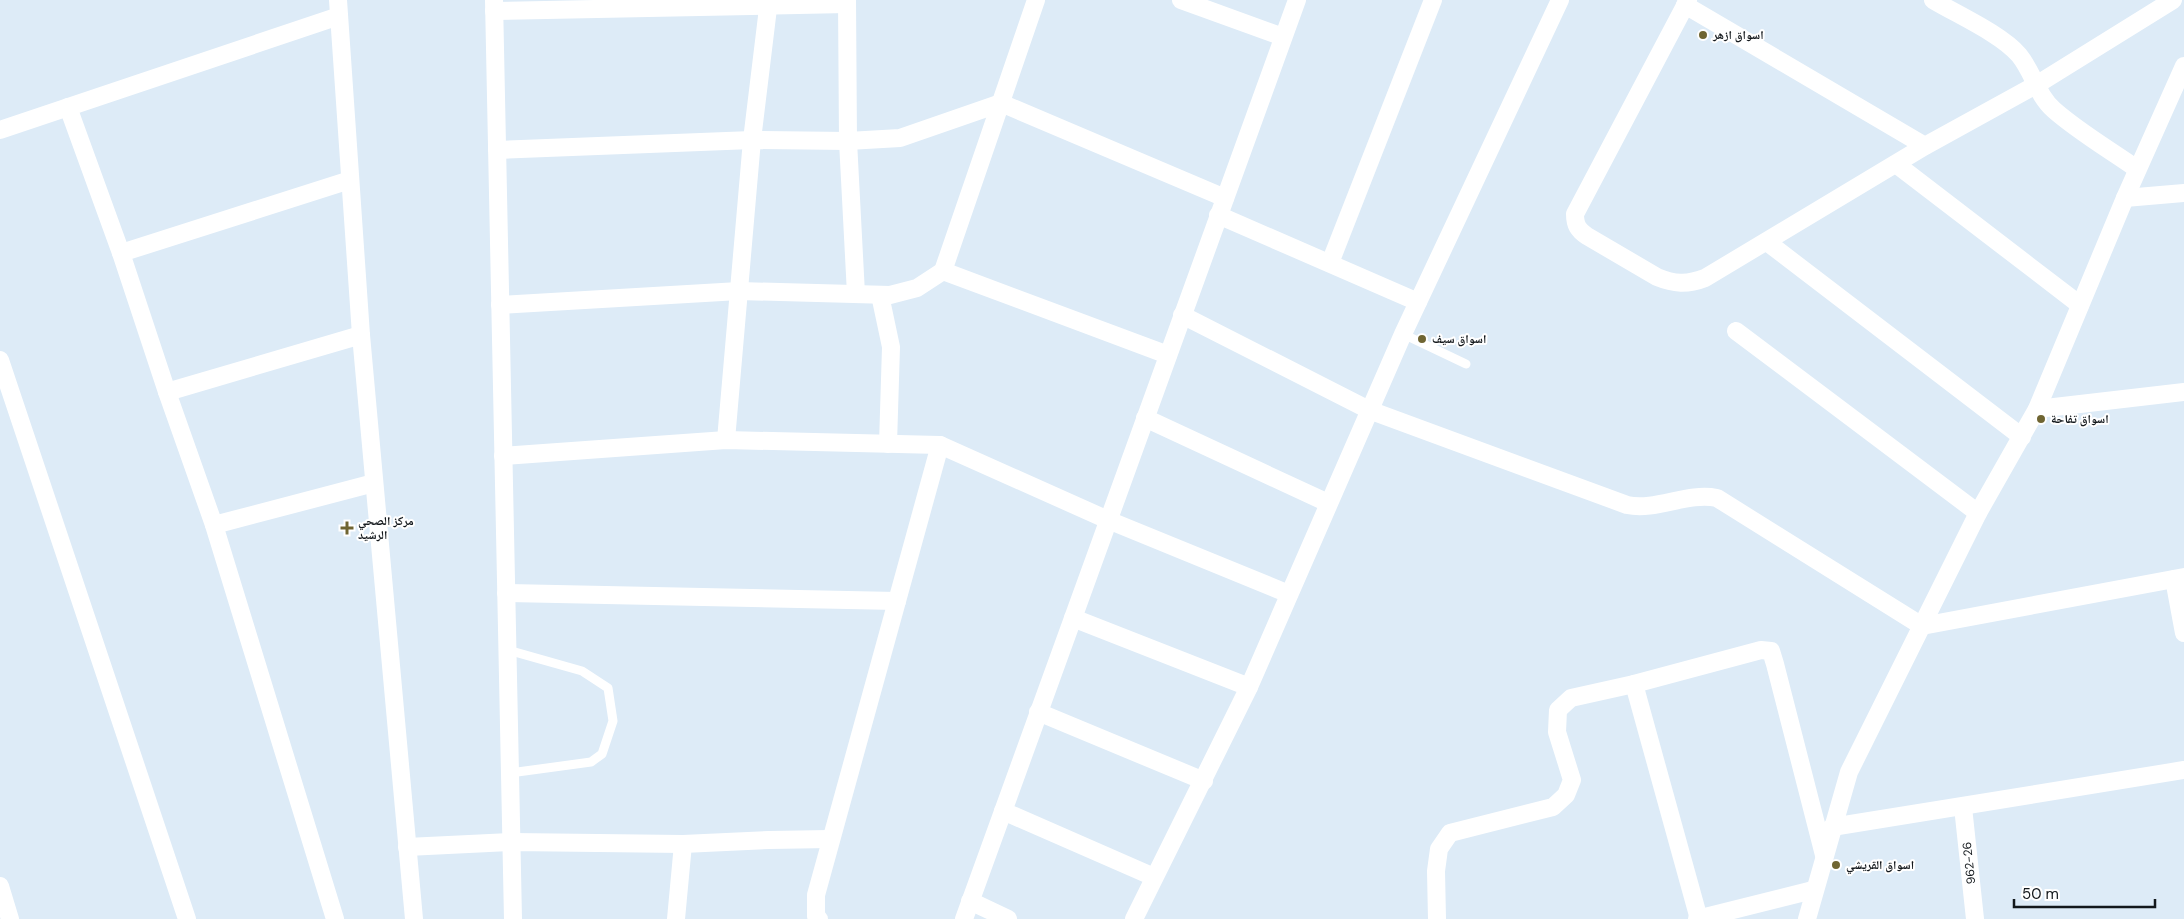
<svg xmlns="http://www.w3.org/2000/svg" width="2184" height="919" viewBox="0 0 2184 919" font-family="'DM Sans','Noto Naskh Arabic',sans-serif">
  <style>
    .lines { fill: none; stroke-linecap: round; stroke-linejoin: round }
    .service { stroke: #fff; stroke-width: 9 }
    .minor { stroke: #fff; stroke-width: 18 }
    .poi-dot { fill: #6f6532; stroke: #fff; stroke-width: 2 }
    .labels { text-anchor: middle; stroke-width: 4; stroke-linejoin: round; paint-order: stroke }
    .poi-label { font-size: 12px; font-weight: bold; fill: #13181c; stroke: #fff; text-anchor: start }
    .street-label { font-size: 12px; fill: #13181c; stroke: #fff }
  </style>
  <rect width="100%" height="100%" fill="#ddebf7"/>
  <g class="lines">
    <g class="service">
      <path d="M1403,334L1466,364"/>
      <path d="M508,650L582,671L608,688L613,721L602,754L591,762L510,773"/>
    </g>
    <g class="minor">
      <path d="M338,0L361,335L414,919"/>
      <path d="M494,0L513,919"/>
      <path d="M847,0L848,141L856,294"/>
      <path d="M1181,0L1283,37"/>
      <path d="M1688,0L1575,214C1575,225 1578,230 1587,236L1657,277C1674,284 1687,285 1705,278L1925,146L2036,85L2173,0"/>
      <path d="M1933,0C1958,15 2001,34 2019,55C2033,72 2037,95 2054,110C2079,132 2110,150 2137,169"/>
      <path d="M1685,5L1925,146"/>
      <path d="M494,11L847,4"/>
      <path d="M68,107L121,253L167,392L214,525L335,919"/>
      <path d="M0,130L339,16"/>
      <path d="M497,150L752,140L848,141L900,138L1001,103L1225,198"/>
      <path d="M1896,164L2080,305"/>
      <path d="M2125,198L2184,193"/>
      <path d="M1218,215L1418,302"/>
      <path d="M1767,242L2022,437"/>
      <path d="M121,253L350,180"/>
      <path d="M1330,263L1433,0"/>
      <path d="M943,271L1168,355"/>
      <path d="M880,295L891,347L888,444"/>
      <path d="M500,305L739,291L890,295L917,288L943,271L1036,0"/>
      <path d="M1182,315L1369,410L1627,505C1657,511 1687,492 1717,498L1922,626L2184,577"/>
      <path d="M1736,331L1978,513"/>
      <path d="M0,360L187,919"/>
      <path d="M167,392L361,335"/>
      <path d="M2037,409L2184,392"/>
      <path d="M1145,418L1328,503"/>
      <path d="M726,440L752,140L769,0"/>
      <path d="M503,456L726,440L940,445L1108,520L1289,594"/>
      <path d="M214,525L374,483"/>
      <path d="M2174,579L2184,633"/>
      <path d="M506,593L897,601"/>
      <path d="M1073,618L1249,687"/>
      <path d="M1634,684L1699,919"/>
      <path d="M1038,712L1204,781"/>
      <path d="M1963,807L1975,919"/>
      <path d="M1003,811L1154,877"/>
      <path d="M1832,827L2184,770"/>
      <path d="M407,847L512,842L683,844L769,840L830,839"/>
      <path d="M0,886L10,919"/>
      <path d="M970,901L1008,919"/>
      <path d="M676,919L683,844"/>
      <path d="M819,919L816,916V895L940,445"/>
      <path d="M964,919L1297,0"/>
      <path d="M1134,919L1249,687L1403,334L1560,0"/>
      <path d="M1437,919L1436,871L1439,849L1450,833L1553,807L1566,795L1572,780L1557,732L1558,710L1571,698L1634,684L1761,650L1771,651L1775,664L1824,855"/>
      <path d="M1697,919L1813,890"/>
      <path d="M1807,919L1849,772L1978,513L2037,409L2125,198L2184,66"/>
    </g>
  </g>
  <g class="poi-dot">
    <circle cx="1703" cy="35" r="5"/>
    <circle cx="1422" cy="339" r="5"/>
    <circle cx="2041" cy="419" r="5"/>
    <path d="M344.5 520.5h5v5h5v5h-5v5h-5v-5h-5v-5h5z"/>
    <circle cx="1836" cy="865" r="5"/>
  </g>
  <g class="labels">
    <g class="poi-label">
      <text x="1713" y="39">اسواق ازهر</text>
      <text x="1432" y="343">اسواق سيف</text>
      <text x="2051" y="423">اسواق تفاحة</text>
      <text x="358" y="525">مركز الصحي<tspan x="358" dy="14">الرشيد</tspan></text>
      <text x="1846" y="869">اسواق القريشي</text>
    </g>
    <g class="street-label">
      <text transform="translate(1969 863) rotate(-96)" y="4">962-26</text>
    </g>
  </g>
  <path d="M2014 899v8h141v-8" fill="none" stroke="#13181c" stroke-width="2.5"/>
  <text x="2022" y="899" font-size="15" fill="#13181c" stroke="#ffffff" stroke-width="4" paint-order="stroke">50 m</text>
</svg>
